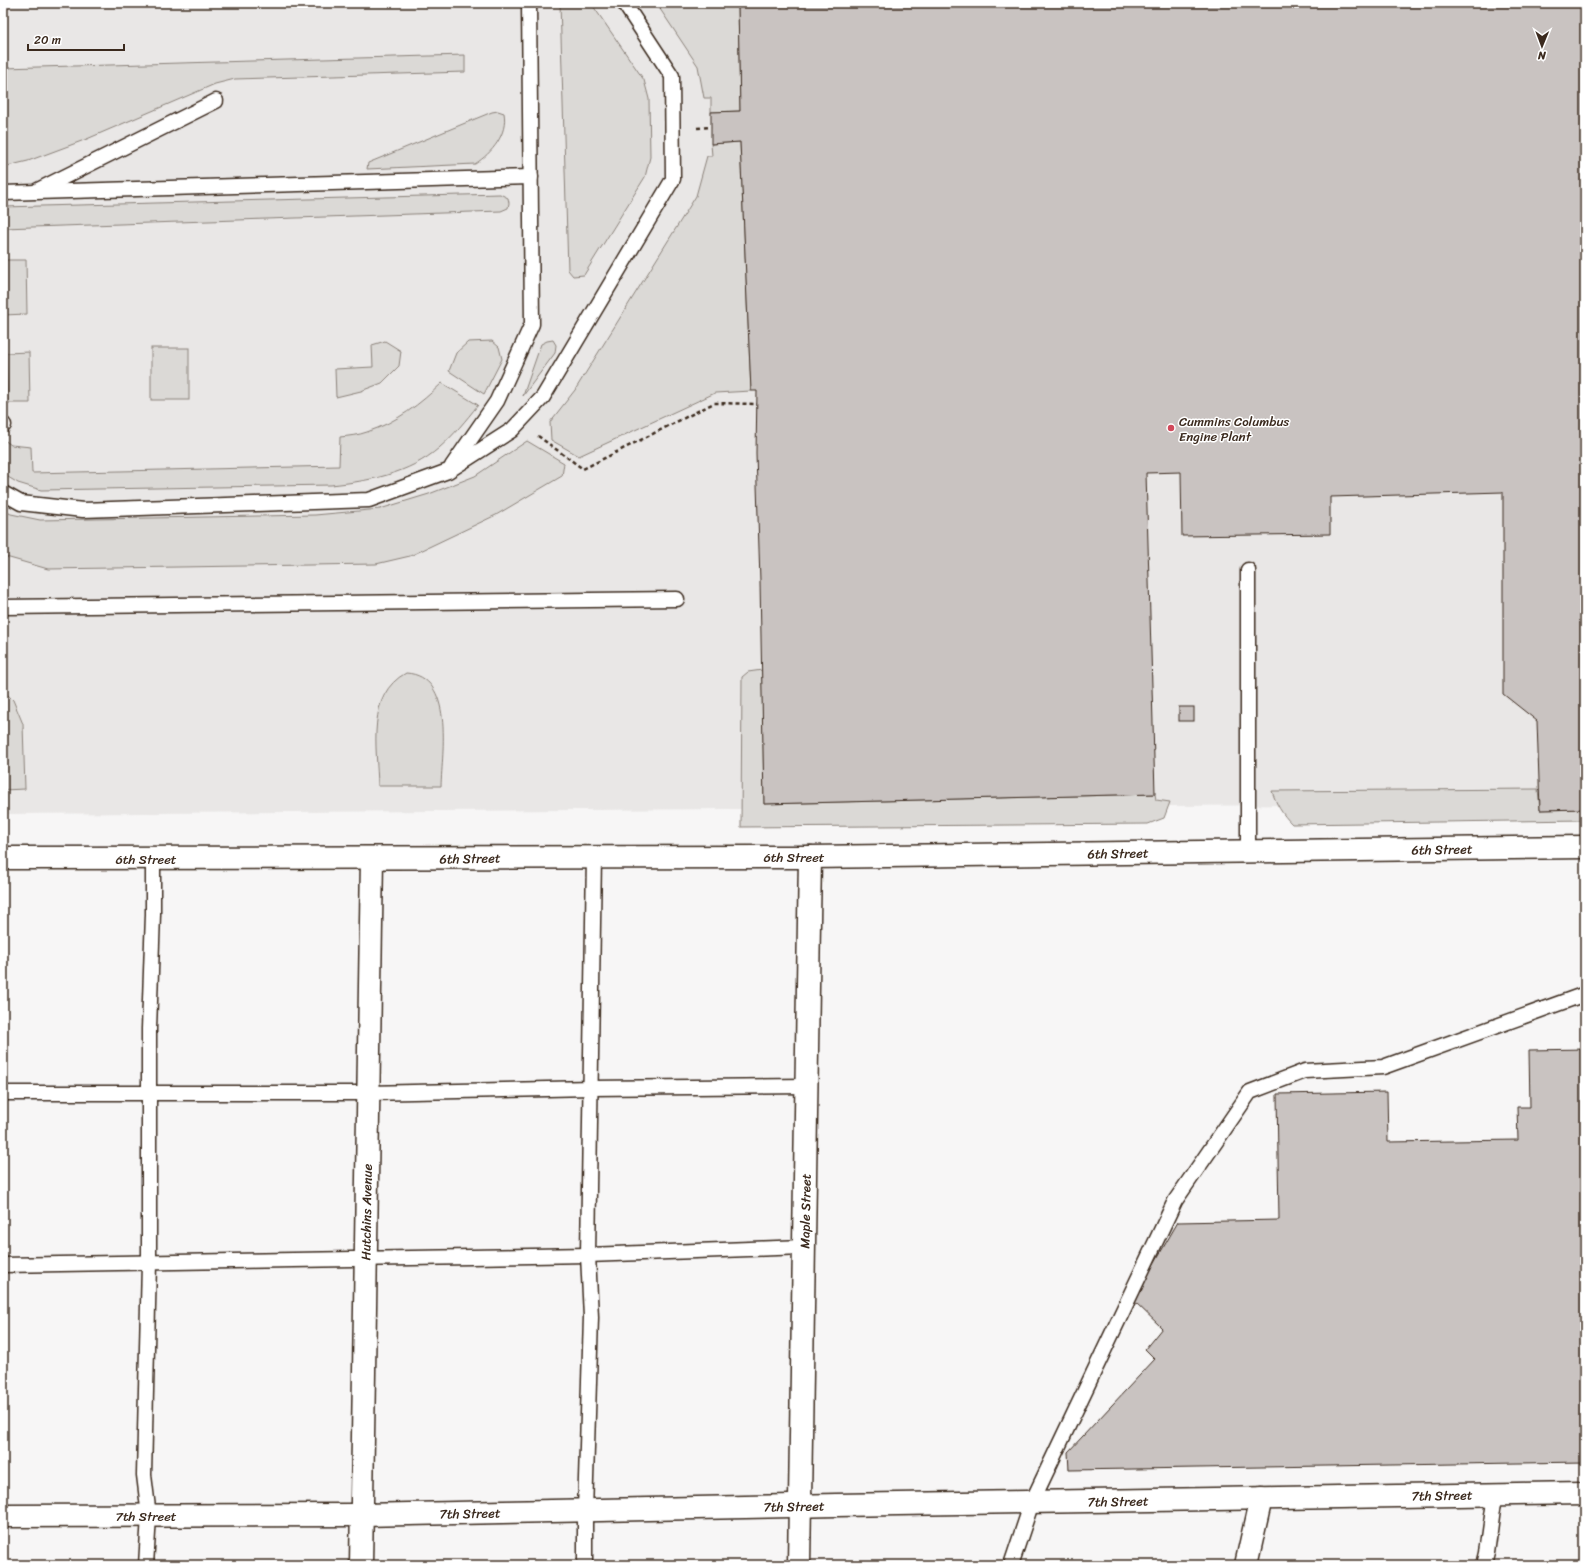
<svg xmlns="http://www.w3.org/2000/svg" width="1588" height="1568" viewBox="0 0 1588 1568" font-family="Sriracha,sans-serif">
  <style>
    .built { fill: #e9e7e6 }
    .green { fill: #dbd9d6; stroke: #8b827a }
    .building { fill: #c9c3c1; stroke: #3b2a1e }
    .lines { fill: none; stroke-linecap: round; stroke-linejoin: round }
    .service-casing { stroke: #3b2a1e; stroke-width: 17 }
    .minor-casing { stroke: #3b2a1e; stroke-width: 25 }
    .path { stroke: #3b2a1e; stroke-width: 2.5; stroke-dasharray: 4 3; stroke-linecap: butt }
    .service { stroke: #fff; stroke-width: 14 }
    .minor { stroke: #fff; stroke-width: 22 }
    .poi-dot { fill: #d1495b; stroke: #fff; stroke-width: 1.5 }
    .labels { text-anchor: middle; stroke-width: 3; stroke-linejoin: round; paint-order: stroke }
    .poi-label { font-size: 13px; fill: #3b2a1e; stroke: #fff; text-anchor: start }
    .street-label { font-size: 13px; fill: #3b2a1e; stroke: #fff }
  </style>
  <rect width="100%" height="100%" fill="#f7f6f6"/>
  <filter id="ink" filterUnits="userSpaceOnUse"><feTurbulence type="fractalNoise" baseFrequency=".025" numOctaves="2"/><feDisplacementMap in="SourceGraphic" scale="8" xChannelSelector="R" yChannelSelector="G"/><feConvolveMatrix kernelMatrix="1 2 1 2 8 2 1 2 1" color-interpolation-filters="sRGB"/></filter>
  <g filter="url(#ink)">
    <path class="built" d="M3,3H1585V803L3,814Z"/>
    <g class="green">
      <path d="M560,3H591L644,80L649,99L650,157L645,177L584,275L573,276L568,270Z"/>
      <path d="M656,3H738L740,111L711,112V98H704L698,66Z"/>
      <path d="M465,55V72L235,79L215,84L87,139L28,161L3,167V68Z"/>
      <path d="M498,111L504,113C508,134 492,153 475,164L367,169L368,163L492,112Z"/>
      <path d="M740,142L751,391L715,393L579,456L551,440L550,422L575,390L696,196L707,156H712L711,144Z"/>
      <path d="M500,194L508,198L509,203L508,208L501,211L3,228V207Z"/>
      <path d="M3,260H26L27,314L3,315Z"/>
      <path d="M553,340L556,345L555,353L523,396L541,344L547,341Z"/>
      <path d="M385,341L401,351L399,366L382,383L361,391L336,397L335,369L373,367L372,345Z"/>
      <path d="M492,341L499,347L502,359L484,394L449,371L456,353L468,342Z"/>
      <rect x="151" y="348" width="38" height="52"/>
      <path d="M29,352L30,403H8L6,353Z"/>
      <path d="M442,383L478,405C466,420 454,435 439,448C409,474 369,481 331,485L41,490L18,483L3,474V439L11,445L31,447L32,473L339,466L340,437C349,436 359,435 367,432C397,422 420,404 442,383Z"/>
      <path d="M527,441L564,463L562,476L496,515L410,556L376,564L48,569L6,557L3,555V510L11,514L40,520L315,515L380,509L429,494L475,476Z"/>
      <path d="M762,670L764,804L1155,794L1156,800L1170,802L1164,818L1148,824L741,827L742,677L748,672Z"/>
      <path d="M406,673C455,676 442,752 441,786H378C377,747 366,695 406,673Z"/>
      <path d="M3,690L13,700L23,724L25,789L3,790Z"/>
      <path d="M1538,789L1540,810L1585,809V820L1292,824C1282,814 1276,804 1272,791Z"/>
    </g>
    <g class="building">
      <path d="M738,3H1585V809L1540,810L1537,721L1503,694V492L1330,497V534L1182,536L1181,472L1146,473L1155,794L764,804L760,581L756,453L757,391H751L740,142L711,144V112L740,111Z"/>
      <rect x="1179" y="707" width="15" height="14"/>
      <path d="M1585,1049V1462L1069,1470L1068,1452L1155,1359L1145,1349L1162,1328L1133,1300L1178,1222L1279,1220L1277,1094L1387,1092L1388,1142L1518,1140L1517,1107H1530L1529,1050Z"/>
    </g>
    <g class="lines">
      <g class="service-casing">
        <g id="service">
          <path d="M38,190L216,101"/>
          <path d="M3,193L531,177"/>
          <path d="M3,424L4,425"/>
          <path d="M452,466L497,401L532,324L529,3"/>
          <path d="M3,493L21,503L83,510L369,500L448,471L512,430L543,397L673,179L672,76L624,3"/>
          <path d="M1248,570V851"/>
          <path d="M3,607L677,599"/>
          <path d="M3,1093H368L591,1088L807,1086"/>
          <path d="M3,1265L588,1255L804,1247"/>
          <path d="M146,1565L149,1516L144,1475L149,1263V1029L153,914V859"/>
          <path d="M585,1565V1511L591,1317L588,1255L594,856"/>
          <path d="M1011,1565L1032,1502L1175,1201L1250,1092L1305,1071L1383,1067L1585,994"/>
          <path d="M1484,1565L1487,1553L1495,1494"/>
        </g>
      </g>
      <g class="minor-casing">
        <g id="minor">
          <path d="M3,858L810,857L1585,847"/>
          <path d="M3,1516L362,1515L836,1505L1585,1493"/>
          <path d="M361,1565L372,858"/>
          <path d="M799,1565L810,857"/>
          <path d="M1246,1565L1261,1498"/>
        </g>
      </g>
      <g class="path">
        <path d="M697,128L711,127"/>
        <path d="M538,436L583,469L714,403L757,404"/>
      </g>
      <use href="#service" class="service"/>
      <use href="#minor" class="minor"/>
    </g>
  </g>
  <circle class="poi-dot" cx="1171" cy="428" r="4"/>
  <g class="labels">
    <g class="poi-label">
      <text x="1179" y="426">Cummins Columbus<tspan x="1179" dy="15">Engine Plant</tspan></text>
    </g>
    <g class="street-label">
      <text transform="translate(1442 849) rotate(-1)" y="5">6th Street</text>
      <text transform="translate(1118 853) rotate(-1)" y="5">6th Street</text>
      <text x="794" y="862">6th Street</text>
      <text transform="translate(470 858) rotate(-1)" y="5">6th Street</text>
      <text x="146" y="864">6th Street</text>
      <text transform="translate(805 1211) rotate(-89)" y="5">Maple Street</text>
      <text transform="translate(366 1212) rotate(-89)" y="5">Hutchins Avenue</text>
      <text transform="translate(1442 1495) rotate(-1)" y="5">7th Street</text>
      <text transform="translate(1118 1501) rotate(-1)" y="5">7th Street</text>
      <text transform="translate(794 1506) rotate(-1)" y="5">7th Street</text>
      <text transform="translate(470 1513) rotate(-1)" y="5">7th Street</text>
      <text x="146" y="1521">7th Street</text>
    </g>
  </g>
  <rect width="1588" height="1568" fill="none" stroke="#fff" stroke-width="16"/>
  <rect x="8" y="8" width="1572" height="1552" fill="none" stroke="#3b2a1e" stroke-width="1.5" filter="url(#ink)"/>
  <g transform="translate(1542 46) rotate(181)" stroke="#ffffff" stroke-width="3" paint-order="stroke">
  <path d="M0-3L7 15L0 10L-7 15Z" fill="#3b2a1e"/>
  <text y="-6" font-size="11" font-weight="bold" text-anchor="middle" fill="#3b2a1e">N</text>
  </g>
  <path d="M28 44v6h96v-6" fill="none" stroke="#3b2a1e" stroke-width="2"/>
  <text x="34" y="44" font-size="12" fill="#3b2a1e" stroke="#ffffff" stroke-width="3" paint-order="stroke">20 m</text>
</svg>
